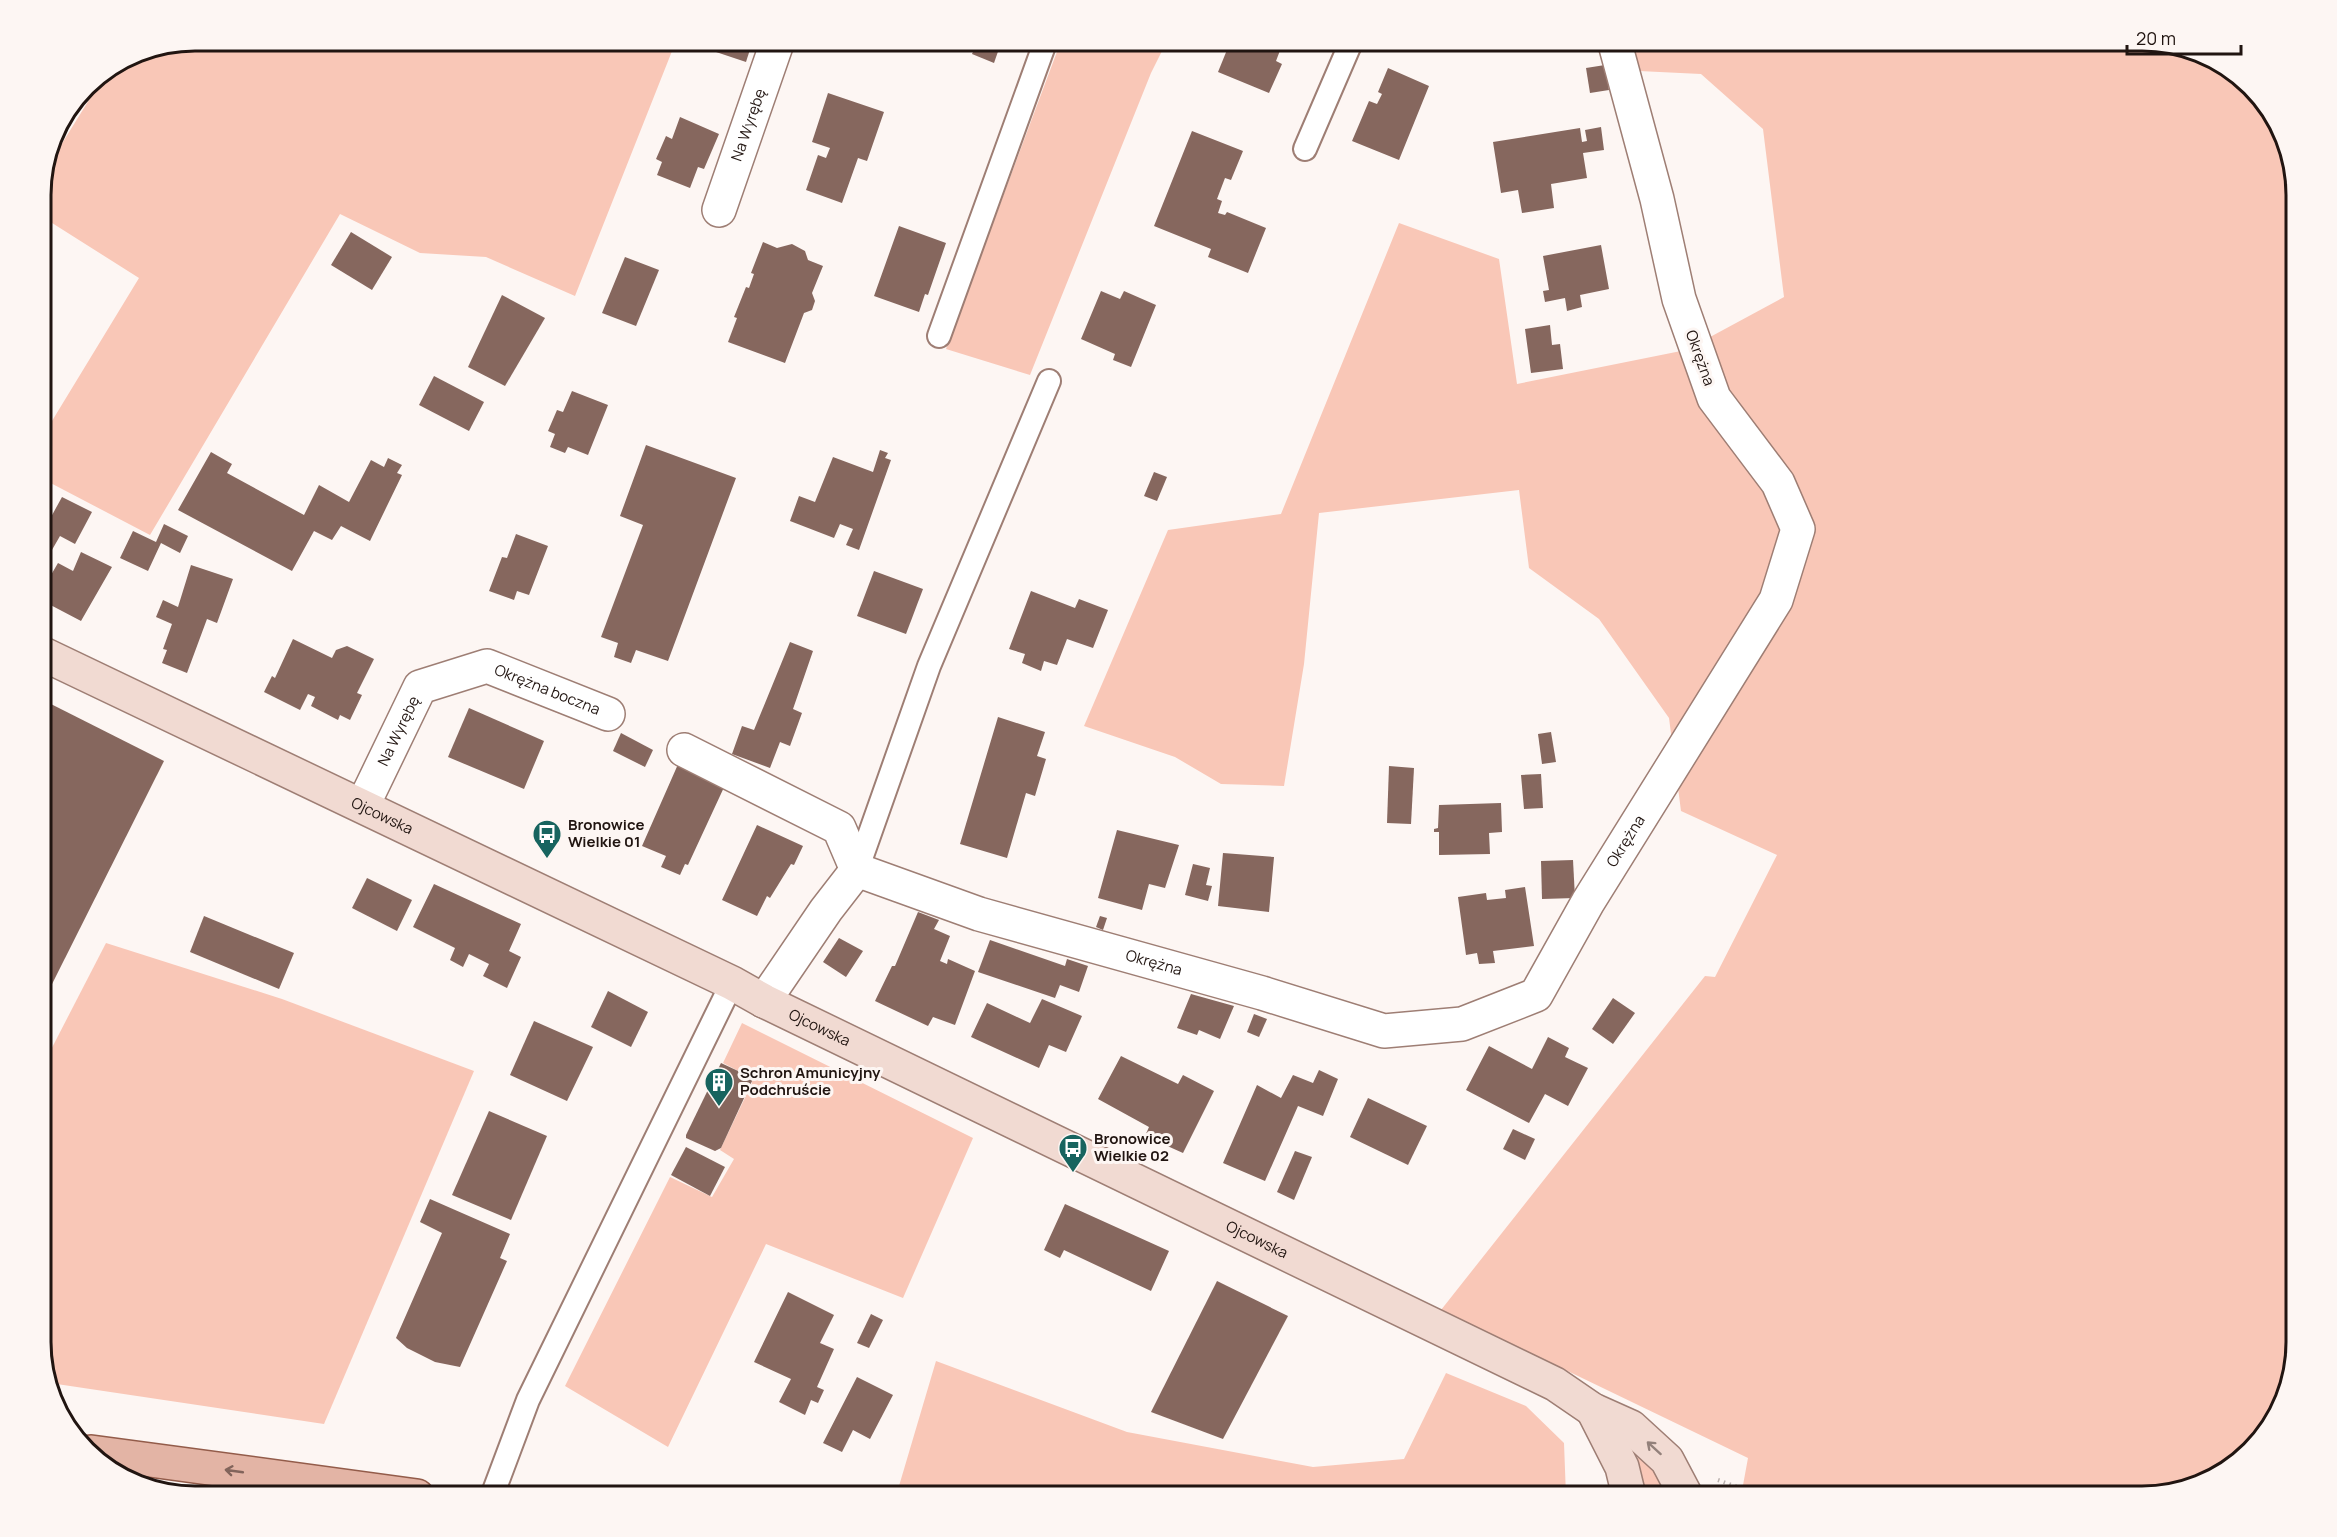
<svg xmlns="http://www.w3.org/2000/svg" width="2337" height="1537" viewBox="0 0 2337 1537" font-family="Manrope,sans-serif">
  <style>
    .green { fill: #f9c7b7 }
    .building { fill: #86675e }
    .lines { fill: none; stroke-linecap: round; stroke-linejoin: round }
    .lane-casing { stroke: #9e7e74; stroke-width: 26 }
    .street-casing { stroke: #9e7e74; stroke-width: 36 }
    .secondary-casing { stroke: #9e7e74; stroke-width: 36 }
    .primary-casing { stroke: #935c4a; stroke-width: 36 }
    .path { stroke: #bbb2af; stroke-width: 4; stroke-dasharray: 1.5 4.5; stroke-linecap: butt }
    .lane { stroke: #fff; stroke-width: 22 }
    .street { stroke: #fff; stroke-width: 33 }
    .secondary { stroke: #f1dad2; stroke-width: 33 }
    .primary { stroke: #e3b4a5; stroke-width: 33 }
    .oneway { stroke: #93817b }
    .oneway2 { stroke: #82645b }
    .labels { text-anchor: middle; stroke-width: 6; stroke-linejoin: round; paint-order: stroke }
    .street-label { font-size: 15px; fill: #211511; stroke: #fdf6f3 }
    .poi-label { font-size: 15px; font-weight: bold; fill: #211511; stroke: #fdf6f3; text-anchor: start }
    .rim { fill: none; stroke: #211511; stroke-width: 3 }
  </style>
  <rect width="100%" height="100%" fill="#fdf6f3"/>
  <g class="green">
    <path d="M195,40L676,41L575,296L486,257L420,253L340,214L150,535L41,478V439L139,278L41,216L43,174L107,71L136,52Z"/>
    <path d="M2142,40L2228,67L2276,118L2296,194V1343L2270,1428L2211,1480L2143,1496H1741L1748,1458L1441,1310L1705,976L1715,977L1777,855L1681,811L1669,718L1599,619L1529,568L1519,490L1319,513L1304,664L1284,786L1221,784L1175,757L1084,726L1168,530L1281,514L1399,223L1499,259L1517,384L1686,350L1784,297L1763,129L1701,74L1639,71L1629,41Z"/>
    <path d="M1061,41H1167L1151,73L1030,375L946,349Z"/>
    <path d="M106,943L282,999L474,1071L324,1424L50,1383L41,1352V1069Z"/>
    <path d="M742,1023L973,1138L903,1298L766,1244L668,1447L565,1386L670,1177L712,1197L734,1159L720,1150L752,1083L750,1077L723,1063Z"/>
    <path d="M936,1361L1127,1432L1313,1467L1404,1459L1446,1373L1526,1406L1564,1443L1566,1496H954L899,1486Z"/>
    <path d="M1637,1454L1645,1455L1669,1496H1645Z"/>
  </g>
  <g class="building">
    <path d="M716,40H753L746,62L713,51Z"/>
    <path d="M978,40H1002L994,63L972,54Z"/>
    <path d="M1231,40H1284L1276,61L1282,64L1269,93L1218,72Z"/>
    <path d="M1605,65L1609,90L1590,93L1586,68Z"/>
    <path d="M1388,68L1429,86L1399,160L1352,141L1369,101L1377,104L1382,94L1378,92Z"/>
    <path d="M828,93L884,112L867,161L858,158L842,203L806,190L818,155L826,158L830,148L812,142Z"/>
    <path d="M680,117L719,134L704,169L698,167L690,188L657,175L662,162L656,159L666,136L672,139Z"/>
    <path d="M1601,127L1604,150L1583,153L1587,178L1551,184L1554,208L1522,213L1518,190L1501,193L1493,142L1580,128L1582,142L1587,141L1585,130Z"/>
    <path d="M1192,131L1243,151L1231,180L1225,178L1217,199L1222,201L1218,213L1225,215L1227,212L1266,228L1248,273L1208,257L1211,249L1154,226Z"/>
    <path d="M899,226L946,243L928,295L925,294L919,312L874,296Z"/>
    <path d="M351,232L392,257L372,290L331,265Z"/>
    <path d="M763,242L777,248L792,244L805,251L808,260L823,266L812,293L815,301L812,310L804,313L785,363L728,342L737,318L734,317L746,287L749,288L754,274L751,273Z"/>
    <path d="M1601,245L1609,289L1580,295L1582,307L1567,311L1565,298L1545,302L1543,291L1549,290L1543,256Z"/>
    <path d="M625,257L659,270L636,326L602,313Z"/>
    <path d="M1101,291L1120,299L1124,291L1156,305L1131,367L1113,360L1115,354L1081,339Z"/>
    <path d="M502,295L545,318L505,386L468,367Z"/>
    <path d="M1550,325L1552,345L1560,344L1563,369L1531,373L1525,329Z"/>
    <path d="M434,376L484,402L469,431L419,405Z"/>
    <path d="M572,391L608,405L588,455L568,447L565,453L550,447L555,434L548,431L557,410L563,412Z"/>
    <path d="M646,445L736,478L668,661L636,650L631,663L614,657L618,643L601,637L643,525L620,516Z"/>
    <path d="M880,450L888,453L885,458L891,460L859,550L846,545L853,529L840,524L834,538L790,521L799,496L815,502L833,457L873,472Z"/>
    <path d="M211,452L232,464L227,473L304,515L319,485L349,502L371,460L384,467L388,458L402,465L397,473L402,475L370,541L341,526L332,540L314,531L292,571L178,510Z"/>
    <path d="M1154,472L1167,477L1157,501L1144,496Z"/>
    <path d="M62,497L92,512L75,544L60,536L41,569V511L51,517Z"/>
    <path d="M164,524L188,536L180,553L161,543L148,571L120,558L133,531L156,542Z"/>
    <path d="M516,534L548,546L529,595L517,591L514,600L489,591L502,557L507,558Z"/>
    <path d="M81,552L112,567L81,621L41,600V592L58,563L73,571Z"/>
    <path d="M191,565L233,579L217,623L207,619L187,673L162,663L167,650L163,649L172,624L156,617L163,600L178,607Z"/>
    <path d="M874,571L923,589L906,634L857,616Z"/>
    <path d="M1031,591L1075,608L1079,599L1108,610L1093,648L1067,639L1057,665L1044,661L1041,671L1022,663L1025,654L1009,649Z"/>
    <path d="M293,639L332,658L336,650L347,646L374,659L357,693L362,695L350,720L340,715L338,720L311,706L315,697L308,694L300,710L264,692L272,676L275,678Z"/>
    <path d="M790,642L813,651L793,709L802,713L790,746L780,742L770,768L732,754L742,726L754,730Z"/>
    <path d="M41,699L164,761L41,1006Z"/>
    <path d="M469,708L544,741L524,789L448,757Z"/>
    <path d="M998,717L1045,732L1037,756L1046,759L1035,796L1026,793L1007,858L960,844Z"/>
    <path d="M1551,732L1556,762L1542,764L1538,734Z"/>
    <path d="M621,733L653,750L645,767L613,751Z"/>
    <path d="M679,762L726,783L688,865L685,864L680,875L661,867L666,856L642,846Z"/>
    <path d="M1389,766L1414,768L1411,824L1387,823Z"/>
    <path d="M1541,774L1543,808L1524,809L1521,775Z"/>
    <path d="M1501,803L1502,832L1489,833L1490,854L1439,855V832H1434V829L1438,828L1439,805Z"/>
    <path d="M757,825L803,846L794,865L791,864L770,898L767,896L757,916L722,900Z"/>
    <path d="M1117,830L1179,845L1165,888L1149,884L1142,910L1098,898Z"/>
    <path d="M1223,853L1274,857L1269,912L1218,906Z"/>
    <path d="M1573,860L1575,898L1542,899L1541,861Z"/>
    <path d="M1193,864L1210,868L1206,885L1212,886L1208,901L1185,895Z"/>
    <path d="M367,878L412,900L397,931L352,908Z"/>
    <path d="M434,884L521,924L509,951L521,957L507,988L483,976L489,964L469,954L463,967L450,960L455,948L413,927Z"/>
    <path d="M1525,887L1534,946L1493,951L1495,963L1479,964L1477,953L1466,955L1458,897L1486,893L1487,900L1506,898L1505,890Z"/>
    <path d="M918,912L939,920L934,929L950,936L940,961L947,964L948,959L975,971L955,1025L933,1017L928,1026L875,1001L892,966H895Z"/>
    <path d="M204,916L294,953L279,989L190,952Z"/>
    <path d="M1100,916L1107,918L1103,930L1096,927Z"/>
    <path d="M839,938L863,951L846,977L823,962Z"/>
    <path d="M990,940L1065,966L1067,959L1088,966L1079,992L1060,985L1055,998L978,972Z"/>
    <path d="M608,991L648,1012L631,1047L591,1027Z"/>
    <path d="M1191,994L1234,1006L1220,1039L1199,1030L1197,1035L1177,1028Z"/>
    <path d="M1613,998L1635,1013L1613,1044L1592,1029Z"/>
    <path d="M1042,999L1082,1016L1066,1052L1049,1045L1039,1068L971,1037L987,1003L1030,1023Z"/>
    <path d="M1254,1014L1267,1019L1259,1037L1247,1032Z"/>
    <path d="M534,1021L593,1047L567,1101L510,1075Z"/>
    <path d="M1548,1037L1569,1048L1565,1057L1588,1068L1568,1106L1545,1094L1529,1123L1466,1090L1489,1046L1532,1069Z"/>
    <path d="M1121,1056L1178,1084L1183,1075L1214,1091L1183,1153L1145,1136L1149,1127L1098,1099Z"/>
    <path d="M721,1063L751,1077L752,1081L721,1148L715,1151L686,1138V1135Z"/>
    <path d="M1319,1070L1338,1079L1323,1116L1298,1106L1265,1181L1223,1163L1257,1085L1281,1098L1293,1075L1313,1083Z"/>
    <path d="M1368,1098L1427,1126L1408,1165L1350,1137Z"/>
    <path d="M489,1111L547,1136L511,1220L452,1195Z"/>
    <path d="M1513,1129L1535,1139L1525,1160L1503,1149Z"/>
    <path d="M686,1147L725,1167L710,1196L671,1175Z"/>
    <path d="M1295,1151L1312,1157L1294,1200L1277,1192Z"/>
    <path d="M430,1199L510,1234L500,1258L507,1261L460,1367L435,1362L407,1348L396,1338L442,1233L420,1222Z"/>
    <path d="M1065,1204L1169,1251L1151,1291L1064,1250L1060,1258L1044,1250Z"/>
    <path d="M1217,1281L1288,1316L1223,1439L1151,1412Z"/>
    <path d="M788,1292L834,1315L820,1343L834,1349L817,1387L824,1390L818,1403L811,1400L805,1415L779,1402L791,1379L754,1362Z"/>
    <path d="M871,1314L883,1320L869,1348L857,1343Z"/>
    <path d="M857,1377L893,1395L870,1439L853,1430L842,1452L823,1443Z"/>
  </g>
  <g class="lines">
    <g class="lane-casing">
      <g id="lane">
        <path d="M1305,149L1352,40"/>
        <path d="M939,336L1046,40"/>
        <path d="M857,870L929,666L1049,381"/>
        <path d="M492,1496L528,1400L732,983"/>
      </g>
    </g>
    <g class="street-casing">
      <g id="street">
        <path id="s1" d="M719,210L778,40"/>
        <path d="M684,750L839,828L857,870"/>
        <path id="s2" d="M363,805L420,687L487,666L608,714"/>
        <path id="s3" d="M764,1001L826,910L857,870L979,914L1262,993L1384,1031L1462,1024L1536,995L1588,902L1776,600L1798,529L1778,483L1714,398L1679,299L1657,199L1614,40"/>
      </g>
    </g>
    <g class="secondary-casing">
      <g id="secondary">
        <path id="s4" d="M41,653L732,983L764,1001L1555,1384L1593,1410L1631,1427L1667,1460L1686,1496"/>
        <path d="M1593,1410L1622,1467L1629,1496"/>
      </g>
    </g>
    <g class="primary-casing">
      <path id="primary" d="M91,1452L417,1496"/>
    </g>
    <path class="path" d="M1718,1480L1763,1496"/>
    <use href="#lane" class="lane"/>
    <use href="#street" class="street"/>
    <use href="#secondary" class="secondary"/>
    <use href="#primary" class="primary"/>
  </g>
  <defs><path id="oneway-shaft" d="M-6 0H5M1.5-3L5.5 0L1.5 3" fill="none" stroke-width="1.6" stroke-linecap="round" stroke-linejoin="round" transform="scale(1.5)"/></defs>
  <use class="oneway" href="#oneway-shaft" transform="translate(1654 1448) rotate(-138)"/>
  <use class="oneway2" href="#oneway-shaft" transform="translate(234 1471) rotate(-172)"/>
  <defs>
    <g id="bus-pin" transform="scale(1.5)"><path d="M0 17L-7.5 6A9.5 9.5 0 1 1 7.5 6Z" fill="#17645f" stroke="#fdf6f3"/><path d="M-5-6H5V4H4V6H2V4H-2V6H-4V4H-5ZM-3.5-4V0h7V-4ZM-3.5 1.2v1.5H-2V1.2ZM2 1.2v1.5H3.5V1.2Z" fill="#fff"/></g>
    <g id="building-pin" transform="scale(1.5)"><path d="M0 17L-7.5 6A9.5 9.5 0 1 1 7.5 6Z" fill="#17645f" stroke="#fdf6f3"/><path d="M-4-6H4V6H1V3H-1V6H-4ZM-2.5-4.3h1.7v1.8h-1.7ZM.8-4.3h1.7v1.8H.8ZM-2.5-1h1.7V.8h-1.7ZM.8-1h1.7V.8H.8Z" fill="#fff"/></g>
  </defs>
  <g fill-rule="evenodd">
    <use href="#bus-pin" x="547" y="834"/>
    <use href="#building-pin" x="719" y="1082"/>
    <use href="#bus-pin" x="1073" y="1148"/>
  </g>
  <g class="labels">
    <g class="street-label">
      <text dy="5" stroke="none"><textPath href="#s1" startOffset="90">Na Wyrębę</textPath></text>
      <text transform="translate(1700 358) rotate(70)" y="5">Okrężna</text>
      <text dy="5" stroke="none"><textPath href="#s2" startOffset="266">Okrężna boczna</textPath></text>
      <text dy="5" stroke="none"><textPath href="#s2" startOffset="82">Na Wyrębę</textPath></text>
      <text dy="5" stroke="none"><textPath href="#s4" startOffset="378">Ojcowska</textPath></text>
      <text dy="5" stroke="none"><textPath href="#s3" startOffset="1048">Okrężna</textPath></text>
      <text dy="5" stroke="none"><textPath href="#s3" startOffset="472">Okrężna</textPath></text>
      <text dy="5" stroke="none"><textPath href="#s4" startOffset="864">Ojcowska</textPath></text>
      <text dy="5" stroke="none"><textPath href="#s4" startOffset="1350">Ojcowska</textPath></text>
    </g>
    <g class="poi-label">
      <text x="568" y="830">Bronowice<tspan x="568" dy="17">Wielkie 01</tspan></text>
      <text x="740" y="1078">Schron Amunicyjny<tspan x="740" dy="17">Podchruście</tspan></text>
      <text x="1094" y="1144">Bronowice<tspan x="1094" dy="17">Wielkie 02</tspan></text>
    </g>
  </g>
  <path d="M0 0H2337V1537H0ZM195 51H2142A144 144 0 0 1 2286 195V1342A144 144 0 0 1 2142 1486H195A144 144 0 0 1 51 1342V195A144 144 0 0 1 195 51Z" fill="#fdf6f3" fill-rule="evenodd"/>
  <path class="rim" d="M195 51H2142A144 144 0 0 1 2286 195V1342A144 144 0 0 1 2142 1486H195A144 144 0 0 1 51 1342V195A144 144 0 0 1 195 51Z"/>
  <path d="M2127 45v9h114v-9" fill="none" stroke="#211511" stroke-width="3"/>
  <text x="2136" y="45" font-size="18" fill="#211511" stroke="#fdf6f3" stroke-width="4.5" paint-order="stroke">20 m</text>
</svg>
